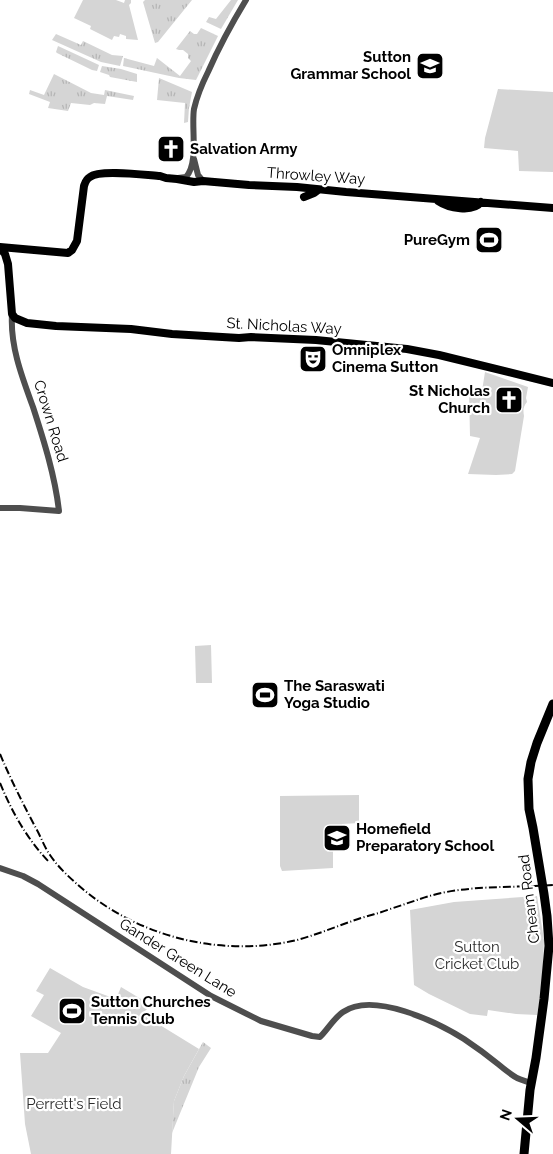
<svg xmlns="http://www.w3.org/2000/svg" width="553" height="1154" font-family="Raleway,sans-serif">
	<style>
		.grass { fill: url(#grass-tufts) }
		.green { fill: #d5d5d5 }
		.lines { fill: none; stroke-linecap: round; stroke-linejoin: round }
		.minor { stroke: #4e4e4e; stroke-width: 6 }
		.major { stroke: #000; stroke-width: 8 }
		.highway { stroke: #000; stroke-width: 9 }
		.rail { stroke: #000; stroke-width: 2; stroke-dasharray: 8 2.5 1 2.5; stroke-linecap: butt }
		.labels { text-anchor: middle; stroke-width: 4.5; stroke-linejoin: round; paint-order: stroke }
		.poi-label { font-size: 15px; font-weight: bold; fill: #000; stroke: #fff; text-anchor: start }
		.street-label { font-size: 15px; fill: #000; stroke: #fff }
		.park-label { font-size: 15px; fill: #2c2c2c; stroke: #fff }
	</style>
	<defs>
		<pattern id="grass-tufts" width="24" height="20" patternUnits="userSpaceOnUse" patternTransform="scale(1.25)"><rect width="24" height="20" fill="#d5d5d5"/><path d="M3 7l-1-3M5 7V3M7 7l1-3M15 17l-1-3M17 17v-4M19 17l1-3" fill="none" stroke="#b5b5b5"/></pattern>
	</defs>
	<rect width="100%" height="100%" fill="#fff"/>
	<path class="grass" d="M145,0H192L158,42L155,43L143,2Z
		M231,0H238L221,29L206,22L209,17L216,19Z
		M201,28L218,36L196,80L179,78L123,66L124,58L154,66L157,58L180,76L191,61L188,58V54L183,50H179L176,49L190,31L194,34H197Z
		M56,34L81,45L83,41L112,55L123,56L120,66L101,62L52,40Z
		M58,46L99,65L97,71L92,70L57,53L56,52Z
		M102,66L121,69L137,74V82L110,77L109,75L100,72Z
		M54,74L91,93L104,95L105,90L134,96L133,100L107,96L105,104L94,103L90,105L71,103L68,111L48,108L50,102L29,94L30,90L44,95Z
		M159,78L192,92L189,108L188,122L184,123L185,103L157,100Z
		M203,1042L211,1048L199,1067L172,1133L174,1101L184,1076Z"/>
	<path class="green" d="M83,0H116L124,3L125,0H131V3L129,5L138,40L126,39V36L120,34L119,37L114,36L112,40L90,29L91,26L74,18Z
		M498,89L553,92V172L519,171L518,151L484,148L485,138Z
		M485,372L528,387L526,398L527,402C523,407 523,410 524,416L515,471L512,474L496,475L468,474L480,438L470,436L469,391H482Z
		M211,645L212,683H196L195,646Z
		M359,795V823L342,824V835H333V868L282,871L280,866V796Z
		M537,896L544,940L542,987L537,1015L516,1014L488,1010L487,1016L470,1014L429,994L414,985L410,910L454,902Z
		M50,968L83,987L116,999L121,987L151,1005L142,1014L199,1049L184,1076L174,1101L171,1154H31L25,1124L20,1053H48L61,1033L31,1016L44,995L36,991Z"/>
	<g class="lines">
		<path class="minor" d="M194,159L198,175L203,181
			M178,178L186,177C199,163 191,127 194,109C197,96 202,84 208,72C219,47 232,23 246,0
			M0,508H20L59,511C55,476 44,441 33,407C22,377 10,346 12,314
			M0,868L23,876L38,884L211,996L261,1021L312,1036L320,1037C328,1029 334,1018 343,1012C373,991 437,1022 464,1039C476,1047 487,1055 498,1064C504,1069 510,1074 517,1078C521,1080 526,1081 531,1083"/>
		<path class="major" d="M304,197L314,193L318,190
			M438,201C448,208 473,213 481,202
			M0,247L68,253L72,250L77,241L84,186C85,183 86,179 90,177C99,169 146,175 160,176L166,178L177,179L194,182L203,181L249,185L297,187L346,192L553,208
			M0,248L5,254L8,264L12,314L15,318L27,323L56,326L131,329L172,334L239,338L251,337L316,340L407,349L439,355L553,383"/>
		<path class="highway" d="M524,1154L530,1090L536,1058L544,999L549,946L547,916L544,894L533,828L529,809L528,779L531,762L537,743L553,704"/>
		<path class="rail" d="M0,754C11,780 24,806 38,832C42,840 45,848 50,855C58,867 68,876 78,885C137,937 221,958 297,940C319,934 340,925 361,918C371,915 380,913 390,909C406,904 421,898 437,894C475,885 514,888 553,885
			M0,783C12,812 27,839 49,862"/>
	</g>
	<defs>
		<symbol id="school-square" viewBox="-11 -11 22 22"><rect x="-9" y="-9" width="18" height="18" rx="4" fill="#000" stroke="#fff"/><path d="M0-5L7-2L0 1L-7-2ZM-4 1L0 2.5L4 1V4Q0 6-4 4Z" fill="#fff"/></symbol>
		<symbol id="church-square" viewBox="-11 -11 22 22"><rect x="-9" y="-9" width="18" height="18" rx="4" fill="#000" stroke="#fff"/><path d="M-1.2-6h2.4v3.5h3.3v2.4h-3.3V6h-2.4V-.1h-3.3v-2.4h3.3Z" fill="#fff"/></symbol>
		<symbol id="stadium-square" viewBox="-11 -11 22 22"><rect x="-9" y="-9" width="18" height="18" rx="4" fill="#000" stroke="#fff"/><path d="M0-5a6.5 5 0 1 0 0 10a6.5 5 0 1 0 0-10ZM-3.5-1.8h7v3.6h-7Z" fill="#fff"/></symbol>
		<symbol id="theatre-square" viewBox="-11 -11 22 22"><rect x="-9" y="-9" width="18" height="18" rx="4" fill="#000" stroke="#fff"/><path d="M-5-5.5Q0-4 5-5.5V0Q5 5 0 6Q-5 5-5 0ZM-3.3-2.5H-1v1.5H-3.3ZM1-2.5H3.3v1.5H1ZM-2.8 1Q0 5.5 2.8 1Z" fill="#fff"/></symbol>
	</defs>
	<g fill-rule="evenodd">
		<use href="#school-square" x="414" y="50" width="32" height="32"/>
		<use href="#church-square" x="155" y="133" width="32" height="32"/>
		<use href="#stadium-square" x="473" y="224" width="32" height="32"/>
		<use href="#theatre-square" x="297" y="343" width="32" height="32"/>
		<use href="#church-square" x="493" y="384" width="32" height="32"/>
		<use href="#stadium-square" x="249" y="679" width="32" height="32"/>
		<use href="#school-square" x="321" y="822" width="32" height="32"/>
		<use href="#stadium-square" x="56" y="995" width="32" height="32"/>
	</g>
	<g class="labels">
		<g class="poi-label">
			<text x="411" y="62" text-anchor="end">Sutton<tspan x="411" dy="17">Grammar School</tspan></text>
			<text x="190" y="154">Salvation Army</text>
			<text x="470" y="245" text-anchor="end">PureGym</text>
			<text x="332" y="355">Omniplex<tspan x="332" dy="17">Cinema Sutton</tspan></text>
			<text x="490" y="396" text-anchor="end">St Nicholas<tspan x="490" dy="17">Church</tspan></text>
			<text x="284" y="691">The Saraswati<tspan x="284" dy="17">Yoga Studio</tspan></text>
			<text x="356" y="834">Homefield<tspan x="356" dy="17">Preparatory School</tspan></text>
			<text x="91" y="1007">Sutton Churches<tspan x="91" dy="17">Tennis Club</tspan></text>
		</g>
		<g class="street-label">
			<text transform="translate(316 176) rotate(4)" y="5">Throwley Way</text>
			<text transform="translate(284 326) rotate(3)" y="5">St. Nicholas Way</text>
			<text transform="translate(51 421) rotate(73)" y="5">Crown Road</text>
			<text transform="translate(529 899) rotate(-97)" y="5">Cheam Road</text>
			<text transform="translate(178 958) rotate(32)" y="5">Gander Green Lane</text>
		</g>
		<g class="park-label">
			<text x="477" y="952">Sutton<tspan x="477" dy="17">Cricket Club</tspan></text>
			<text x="74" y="1109">Perrett's Field</text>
		</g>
	</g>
	<g transform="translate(518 1119) rotate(289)" stroke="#ffffff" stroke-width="4" paint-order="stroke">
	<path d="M0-4L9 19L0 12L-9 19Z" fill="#000000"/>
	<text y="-8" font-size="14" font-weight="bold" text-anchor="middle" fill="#000000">N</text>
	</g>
</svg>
